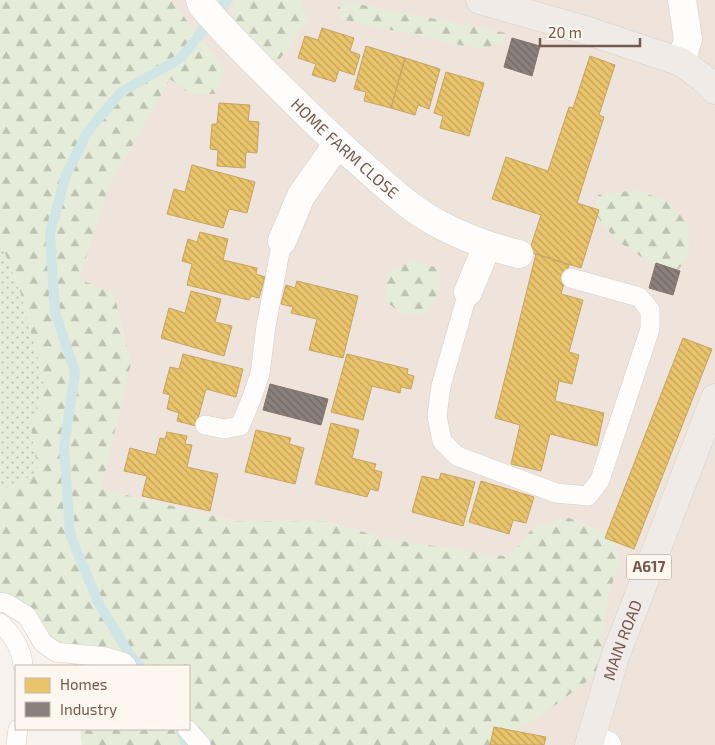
<svg xmlns="http://www.w3.org/2000/svg" width="715" height="745" font-family="'Exo 2',sans-serif">
	<style>
		.residential { fill: #efe4db }
		.grass { fill: url(#grass-dots) }
		.forest { fill: url(#forest-firs) }
		.homes { fill: url(#homes-back-hatch); stroke: #c6a462 }
		.industry { fill: url(#industry-back-hatch); stroke: #83756e }
		.lines { fill: none; stroke-linecap: round; stroke-linejoin: round }
		.stream { stroke: #d0e5e6; stroke-width: 10 }
		.service-casing { stroke: #d4cec8; stroke-width: 20 }
		.minor-casing { stroke: #d4cec8; stroke-width: 29 }
		.tertiary-casing { stroke: #d4cec8; stroke-width: 29 }
		.trunk-casing { stroke: #d8cfcb; stroke-width: 29 }
		.service { stroke: #fefdfc; stroke-width: 19 }
		.minor { stroke: #fefdfc; stroke-width: 28 }
		.tertiary { stroke: #fefdfc; stroke-width: 28 }
		.trunk { stroke: #f0ebe6; stroke-width: 28 }
		.labels { text-anchor: middle; stroke-width: 5; stroke-linejoin: round; paint-order: stroke }
		.shield { fill: #fdf7ef; stroke: #9c887f; stroke-width: 1 }
		.shield-label { font-size: 15px; font-weight: bold; fill: #73594f }
		.street-label { font-size: 16px; fill: #73594f; stroke: #fdf7ef }
	</style>
	<defs>
		<pattern id="grass-dots" width="8" height="8" patternUnits="userSpaceOnUse" patternTransform="scale(1.25)"><rect width="8" height="8" fill="#e5ecd9"/><path d="M2 2h.1M6 6h.1" fill="none" stroke="#bec2b2" stroke-width="1.8" stroke-linecap="round"/></pattern>
		<pattern id="forest-firs" width="22" height="20" patternUnits="userSpaceOnUse" patternTransform="scale(1.25)"><rect width="22" height="20" fill="#e5ecd9"/><path d="M5 1l3.5 6h-7zM16 11l3.5 6h-7z" fill="#bec2b2"/></pattern>
		<pattern id="homes-back-hatch" width="6" height="6" patternUnits="userSpaceOnUse" patternTransform="scale(1.25)"><rect width="6" height="6" fill="#e9c46a"/><path d="M-1 5l2 2M0 0l6 6M5-1l2 2" fill="none" stroke="#c1a25a"/></pattern>
		<pattern id="industry-back-hatch" width="6" height="6" patternUnits="userSpaceOnUse" patternTransform="scale(1.25)"><rect width="6" height="6" fill="#8a817c"/><path d="M-1 5l2 2M0 0l6 6M5-1l2 2" fill="none" stroke="#706863"/></pattern>
	</defs>
	<rect width="100%" height="100%" fill="#f7f2ed"/>
	<path class="residential" d="M166,0H715V745H392L235,521L101,489L64,316Z"/>
	<path class="grass" d="M0,241L20,291L44,381L31,426L38,473L0,491Z"/>
	<path class="forest" d="M0,0H171L225,70L215,94H190L170,79L109,186L79,279L114,294L131,363L101,489L235,521H326L387,539L509,557L535,525L569,518L613,535L620,565L609,591L598,673L553,707L495,745H82L80,729H189V666H72L77,658L0,610V491L38,473L31,426L44,381L20,291L0,241Z
		M236,0H300L308,20L275,66L228,47L234,2Z
		M343,1L506,33L503,44L479,49L340,19L338,7Z
		M636,190L669,202L689,225V255L679,269L661,270L616,240L595,214L598,195Z
		M411,261L438,268L441,287L427,314L401,313L385,301L388,272Z"/>
	<path class="homes" d="M322,28L354,38L350,51L360,55L354,75L339,70L335,82L312,75L316,64L298,58L305,36L318,40Z
		M366,46L405,58L391,108L364,101L366,92L354,89Z
		M590,56L615,65L599,115L604,117L577,203L599,210L581,268L529,252L541,215L492,199L506,157L548,171L569,107L573,108Z
		M405,58L440,69L429,109L418,105L415,115L391,108Z
		M446,72L484,83L469,136L440,128L443,116L434,113Z
		M219,103L250,105L248,121L259,122L257,153L246,152L245,168L217,166L218,150L210,149L212,124H217Z
		M192,165L255,182L247,213L229,209L223,228L167,214L174,189L185,192Z
		M200,232L228,239L223,260L257,268L256,274L265,277L259,298L251,296L249,300L187,285L192,264L182,261L188,239L197,242Z
		M536,254L569,265L561,294L583,300L569,352L579,355L572,384L559,381L555,401L604,413L597,446L550,434L541,471L511,464L520,425L495,418Z
		M297,281L358,296L343,358L309,350L317,319L291,313L293,307L281,304L286,285L295,288Z
		M191,291L221,299L215,322L232,326L224,356L161,338L169,308L185,313Z
		M683,338L712,349L634,549L605,538Z
		M183,354L243,369L236,397L206,389L196,426L177,421L179,413L167,409L170,395L163,393L170,367L179,369Z
		M347,354L408,369L407,374L414,376L411,389L401,387L400,393L372,386L363,420L331,412Z
		M331,423L359,430L352,458L376,464L374,470L382,472L378,491L370,489L367,497L315,484Z
		M256,430L291,438L289,444L304,448L295,484L245,472Z
		M167,432L187,436L185,444L192,445L187,467L218,474L210,511L142,496L147,476L124,471L130,448L156,455L160,438L165,439Z
		M441,473L475,482L463,526L412,512L422,476L439,480Z
		M481,481L534,497L526,523L513,520L509,534L469,522Z
		M494,727L546,737L544,745H490Z"/>
	<path class="industry" d="M512,38L540,46L532,76L504,67Z
		M656,263L680,271L673,295L649,288Z
		M270,384L328,399L321,425L263,410Z"/>
	<g class="lines">
		<path class="stream" d="M140,666L130,655L98,602L70,534L64,447L75,372L55,312L50,233L66,175L88,131L121,92L181,58L227,0
			M180,729L186,745"/>
		<defs>
			<path id="service" d="M468,292L441,386L437,416L442,441L457,456L556,493L588,496L600,480L650,329V310L639,297L571,278
				M205,425L224,429L240,426L251,400L260,374L266,326L282,241
				M0,602L6,603L27,616L43,643L56,652L106,657L123,662L127,666
				M0,623C13,635 22,648 23,666
				M187,729L201,745
				M16,745L18,729"/>
			<g id="minor">
				<path id="s1" d="M200,0L202,5C225,33 250,57 275,82C302,109 329,136 358,161C382,182 406,206 435,222C462,237 489,247 519,254"/>
				<path d="M681,62L688,39L682,0"/>
				<path d="M282,241L301,196L338,143"/>
				<path d="M468,292L487,246"/>
			</g>
			<path id="tertiary" d="M591,738L607,745"/>
			<g id="trunk">
				<path d="M480,0L585,30L681,62L703,78L715,90"/>
				<path id="s2" d="M589,745L615,657L715,398"/>
			</g>
		</defs>
		<use href="#service" class="service-casing"/>
		<use href="#minor" class="minor-casing"/>
		<use href="#tertiary" class="tertiary-casing"/>
		<use href="#trunk" class="trunk-casing"/>
		<use href="#service" class="service"/>
		<use href="#minor" class="minor"/>
		<use href="#tertiary" class="tertiary"/>
		<use href="#trunk" class="trunk"/>
	</g>
	<g class="labels">
		<rect class="shield" x="626.5" y="554.5" width="45" height="25" rx="4"/>
		<g class="shield-label">
			<text x="649" y="572">A617</text>
		</g>
		<g class="street-label">
			<text dy="6" stroke="none"><textPath href="#s1" startOffset="208">HOME FARM CLOSE</textPath></text>
			<text dy="6" stroke="none"><textPath href="#s2" startOffset="110">MAIN ROAD</textPath></text>
		</g>
	</g>
	<rect x="15" y="665" width="175" height="65" fill="#fdf7ef" stroke="#c6b8af"/>
	<rect x="25" y="678" width="25" height="15" fill="#e9c46a" stroke="#c6b8af"/>
	<text x="60" y="690" font-size="15" fill="#73594f">Homes</text>
	<rect x="25" y="702" width="25" height="15" fill="#8a817c" stroke="#c6b8af"/>
	<text x="60" y="715" font-size="15" fill="#73594f">Industry</text>
	<path d="M540 38v8h100v-8" fill="none" stroke="#73594f" stroke-width="2.5"/>
	<text x="548" y="38" font-size="15" fill="#73594f" stroke="#fdf7ef" stroke-width="4" paint-order="stroke">20 m</text>
</svg>
